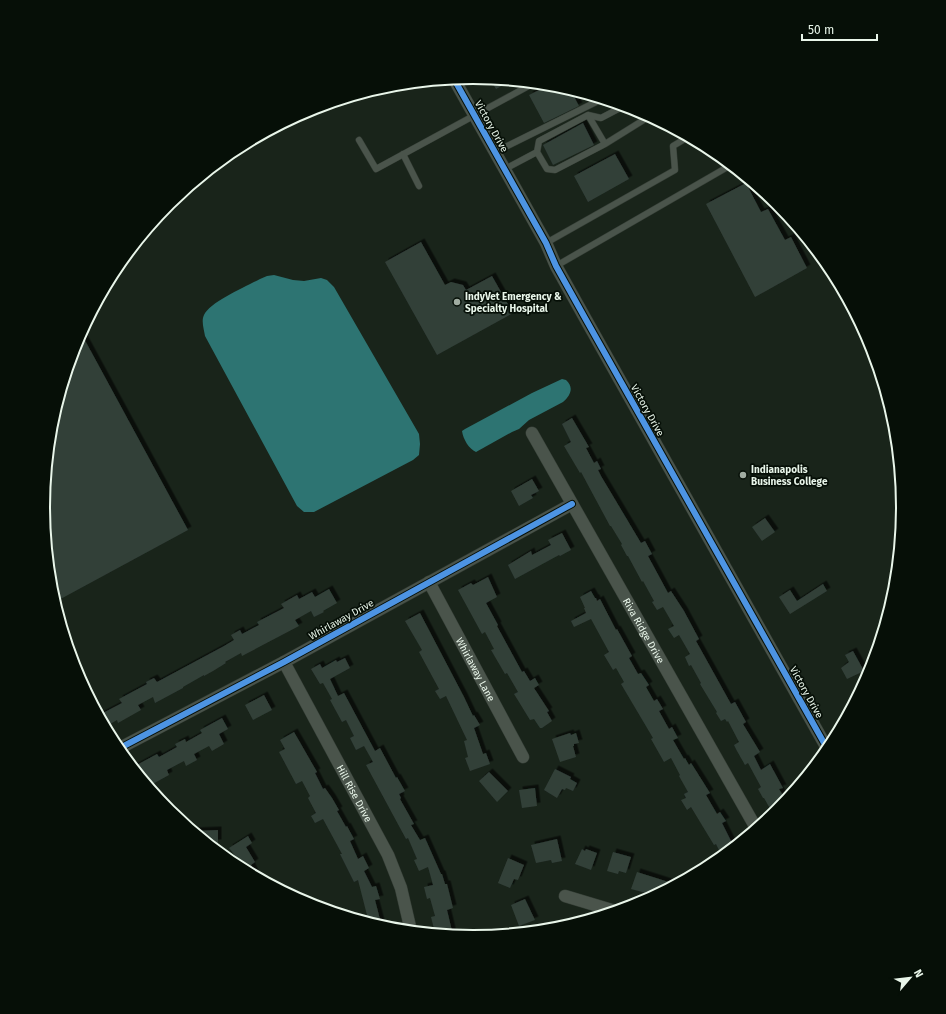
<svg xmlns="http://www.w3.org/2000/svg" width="946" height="1014" font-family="'Fira Sans',sans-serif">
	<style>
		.water { fill: #2d7472 }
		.building { fill: #323f38; filter: url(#shadow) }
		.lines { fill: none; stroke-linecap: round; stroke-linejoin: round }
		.lane-casing { stroke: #363f37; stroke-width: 7 }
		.street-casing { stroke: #363f37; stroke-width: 13 }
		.lane { stroke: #4a544b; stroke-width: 6 }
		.street { stroke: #4a544b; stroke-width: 12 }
		.cycleway-casing { stroke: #060f07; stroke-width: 8 }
		.cycleway { stroke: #4d94e3; stroke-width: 6 }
		.poi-dot { fill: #a0aca1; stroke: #060f07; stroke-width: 1.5 }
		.labels { text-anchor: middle; stroke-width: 3.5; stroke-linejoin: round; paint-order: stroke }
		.street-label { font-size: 10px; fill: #e9f6ea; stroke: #060f07 }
		.poi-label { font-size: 10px; font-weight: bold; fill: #e9f6ea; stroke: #060f07; text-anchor: start }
		.rim { fill: none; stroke: #e9f6ea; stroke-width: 2 }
	</style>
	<defs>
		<filter id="shadow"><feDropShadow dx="3.5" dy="-3.5" stdDeviation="0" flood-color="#0009"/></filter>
	</defs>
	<rect width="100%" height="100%" fill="#19241a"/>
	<path class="water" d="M274,275L293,280L304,281L321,278L327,280L334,287L419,434L420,444L419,455L413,460L314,512H304L297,506L205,336C204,329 201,321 204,315C210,302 247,286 260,279L267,276Z
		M562,379L566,380C574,387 571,395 563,402L529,420L519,429L512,432L476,452C469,449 463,439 462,431L465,429L532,393Z"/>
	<path class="building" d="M490,79L499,80L511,81L496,89Z
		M549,85L570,89L579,106L544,123L529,95Z
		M583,123L594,145L553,165L543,145Z
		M615,154L629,179L588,202L574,176Z
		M746,183L761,212L768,209L785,240L791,237L807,268L755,297L706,204Z
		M421,242L445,285L451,282L463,285L466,290L492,276L513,313L437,355L385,262Z
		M81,333L188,530L55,602L51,591L43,507L51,423L76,342Z
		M572,418L589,447L586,448L594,463L597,461L601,469L598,470L601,476L641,543L645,541L652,554L648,556L668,593L671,591L684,611L699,639L696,641L731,704L735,702L746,722L743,724L760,752L754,756L761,770L770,764L783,788L779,789L786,800L774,813L773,812H772L764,798H763L758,789L761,787L748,763L745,765L737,751L734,745L739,742L728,721L727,722L725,719L721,721L716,713L717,712L700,684L701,683L691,665L689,666L685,657L690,654L679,635L674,638L668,629L674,626L663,607L657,610L652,602L654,601L643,581L642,582L628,556H627L621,545L622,544L611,526H610L581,472L580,473L564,446L571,442L562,424Z
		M532,479L539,491L531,495L533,498L519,506L511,491Z
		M765,518L775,532L762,541L752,527Z
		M562,533L571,550L560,556L559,555L515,579L508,565L531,551L532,555L551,545L548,540Z
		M488,577L497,597L486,603L498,625L497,626L522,672L524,671L530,681L535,678L539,685L534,688L549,711L547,712L552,721L542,728H540L534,719L530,720L519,702L514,694L518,692L507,673L505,674L491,650L494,649L485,632L482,634L458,590L471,583L473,585Z
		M823,584L827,591L790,614L779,597L790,590L797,601Z
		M329,589L337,603L323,611L324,612L314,617L311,611L295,620L299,626L242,656L241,653L225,662L226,663L213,671L204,676V675L183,687V688L155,703L153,697L138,705L141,710L118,723L117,720L105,727L99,715L122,703L119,699L147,684L146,682L154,678L157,682L224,646L234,640L231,635L240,630L242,634L259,625L257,622L284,608L281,604L297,595L299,599L312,592L315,597Z
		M591,591L595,598H596L597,601L600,599L616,630L617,629L632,656L629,658L638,674L641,673L649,685L646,687L654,701L657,699L663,709L659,711L669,729L672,727L678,738L673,740L684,759L685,758L689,765L691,763L693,766L710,793L706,795L717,814L720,812L726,821L722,823L734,847L722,856L716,844L714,845L691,807L687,810L681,800L686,798L684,794L688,792L679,776L680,775L671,758L664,762L651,739L653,738L621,684L624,682L616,668L613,670L604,655L609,652L591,619L574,627L571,621L586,613L584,608H585L580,597Z
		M420,613L464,697L473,716L474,715L480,725L474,728L483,754L486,753L490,764L470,771L465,758L468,757L464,741L467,740L446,696L440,699L435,691L439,689L419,652L422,650L405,621Z
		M853,651L864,671L847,679L841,668L849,662L845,655Z
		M345,658L350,668L330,679L338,696L344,693L375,751L380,748L396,778L397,777L405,791L399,794L401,798L400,799L414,824L411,825L420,840L425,838L441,874H442L445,884H447L453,908L447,910L453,935L435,933L431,917L435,916L430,898L427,899L424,887L433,885L428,867L419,871L414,860L417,859L408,838L406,839L366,765L373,762L364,746L356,750L350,738L354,736L346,720L342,722L330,700L332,699L323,683L320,684L311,669L320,664L322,668L336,660L337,662Z
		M264,695L272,710L253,720L245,705Z
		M222,718L228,729L219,734L224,744L212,751L209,746L194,754L197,760L186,766L184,761L167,770L169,775L149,786L133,767L157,754L159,757L177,747L175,744L185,739L186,742L202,733L200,730Z
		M294,732L317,772L315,773L323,789L325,788L332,798L339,810L337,811L346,827L347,826L354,839L350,841L358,859L363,856L369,868L364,871L372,887L376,886L380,899L375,900L382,927L369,923L358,880L354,882L340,854H342L323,819L315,823L311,816L316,813L308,798L310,796L302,781L296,784L279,752L285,749L280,740Z
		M570,733L571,735L576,733L579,743L574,744V746H573L576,757L560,762L552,739Z
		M555,769L571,777L570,779L577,783L573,791L566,788L565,790L562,789L557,798L544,790Z
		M489,772L508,791L497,802L479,781Z
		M535,788L537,806L522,808L519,790Z
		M218,830V843H208L193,831Z
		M248,836L252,843L246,847L255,862L251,865L256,876L247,871L229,848Z
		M557,839L562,861L552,863L551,860L536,863L531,845Z
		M582,849L585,851L586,849L597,853L591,870L575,864Z
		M613,852L631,857L626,873L619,871L618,874L607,871Z
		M508,858L524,865L518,880L514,879L510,888L498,883Z
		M637,872L675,884L644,901L646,893L631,889Z
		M525,899L535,920L519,926L511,905Z"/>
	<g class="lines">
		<defs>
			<path id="lane" d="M588,115L601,118L624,106
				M359,140L376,169L534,83
				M605,144L650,116
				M495,152L602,99
				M403,154L419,186
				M505,169L537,152L539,141L588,115L605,144L555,170L547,169L537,152
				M546,243L675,170L673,146L688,137
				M556,266L731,165"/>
			<g id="street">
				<path d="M454,79L546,243L556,266L585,318L828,750"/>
				<path id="s1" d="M532,433L756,828"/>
				<path id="s2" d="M429,582L523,757"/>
				<path id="s3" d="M284,662L388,855L401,888L411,931"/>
				<path d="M118,749L284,662L572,504"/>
				<path d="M565,896L615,911"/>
			</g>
		</defs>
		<use href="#lane" class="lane-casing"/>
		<use href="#street" class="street-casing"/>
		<use href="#lane" class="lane"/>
		<use href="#street" class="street"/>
		<defs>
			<path id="cycleway" d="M454,79L546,243L556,266L585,318L828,750
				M118,749L284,662L572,504"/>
		</defs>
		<use href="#cycleway" class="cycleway-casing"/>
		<use href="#cycleway" class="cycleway"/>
	</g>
	<g class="poi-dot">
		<circle cx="457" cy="302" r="4"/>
		<circle cx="743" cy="475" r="4"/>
	</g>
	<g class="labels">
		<g class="street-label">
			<text transform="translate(492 126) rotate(61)" y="4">Victory Drive</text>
			<text transform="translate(648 410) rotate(61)" y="4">Victory Drive</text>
			<text transform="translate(341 619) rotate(-29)" y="4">Whirlaway Drive</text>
			<text dy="4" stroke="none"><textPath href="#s1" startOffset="227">Riva Ridge Drive</textPath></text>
			<text dy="4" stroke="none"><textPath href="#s2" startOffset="99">Whirlaway Lane</textPath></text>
			<text transform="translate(807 692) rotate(61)" y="4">Victory Drive</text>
			<text dy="4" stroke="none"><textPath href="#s3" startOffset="149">Hill Rise Drive</textPath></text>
		</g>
		<g class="poi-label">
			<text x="465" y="300">IndyVet Emergency &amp;<tspan x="465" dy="12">Specialty Hospital</tspan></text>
			<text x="751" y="473">Indianapolis<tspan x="751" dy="12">Business College</tspan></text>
		</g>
	</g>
	<path d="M0 0H946V1014H0ZM50 507a423 423 0 1 1 846 0a423 423 0 1 1-846 0Z" fill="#060f07" fill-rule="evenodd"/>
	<path class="rim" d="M50 507a423 423 0 1 1 846 0a423 423 0 1 1-846 0Z"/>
	<g transform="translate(910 978) rotate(62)" stroke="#060f07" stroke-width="3" paint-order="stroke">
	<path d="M0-3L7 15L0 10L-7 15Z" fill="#e9f6ea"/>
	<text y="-6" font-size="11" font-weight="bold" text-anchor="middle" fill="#e9f6ea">N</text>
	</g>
	<path d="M802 34v6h75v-6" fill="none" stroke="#e9f6ea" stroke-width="2"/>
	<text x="808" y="34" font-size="12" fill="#e9f6ea" stroke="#060f07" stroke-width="3" paint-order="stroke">50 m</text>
</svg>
